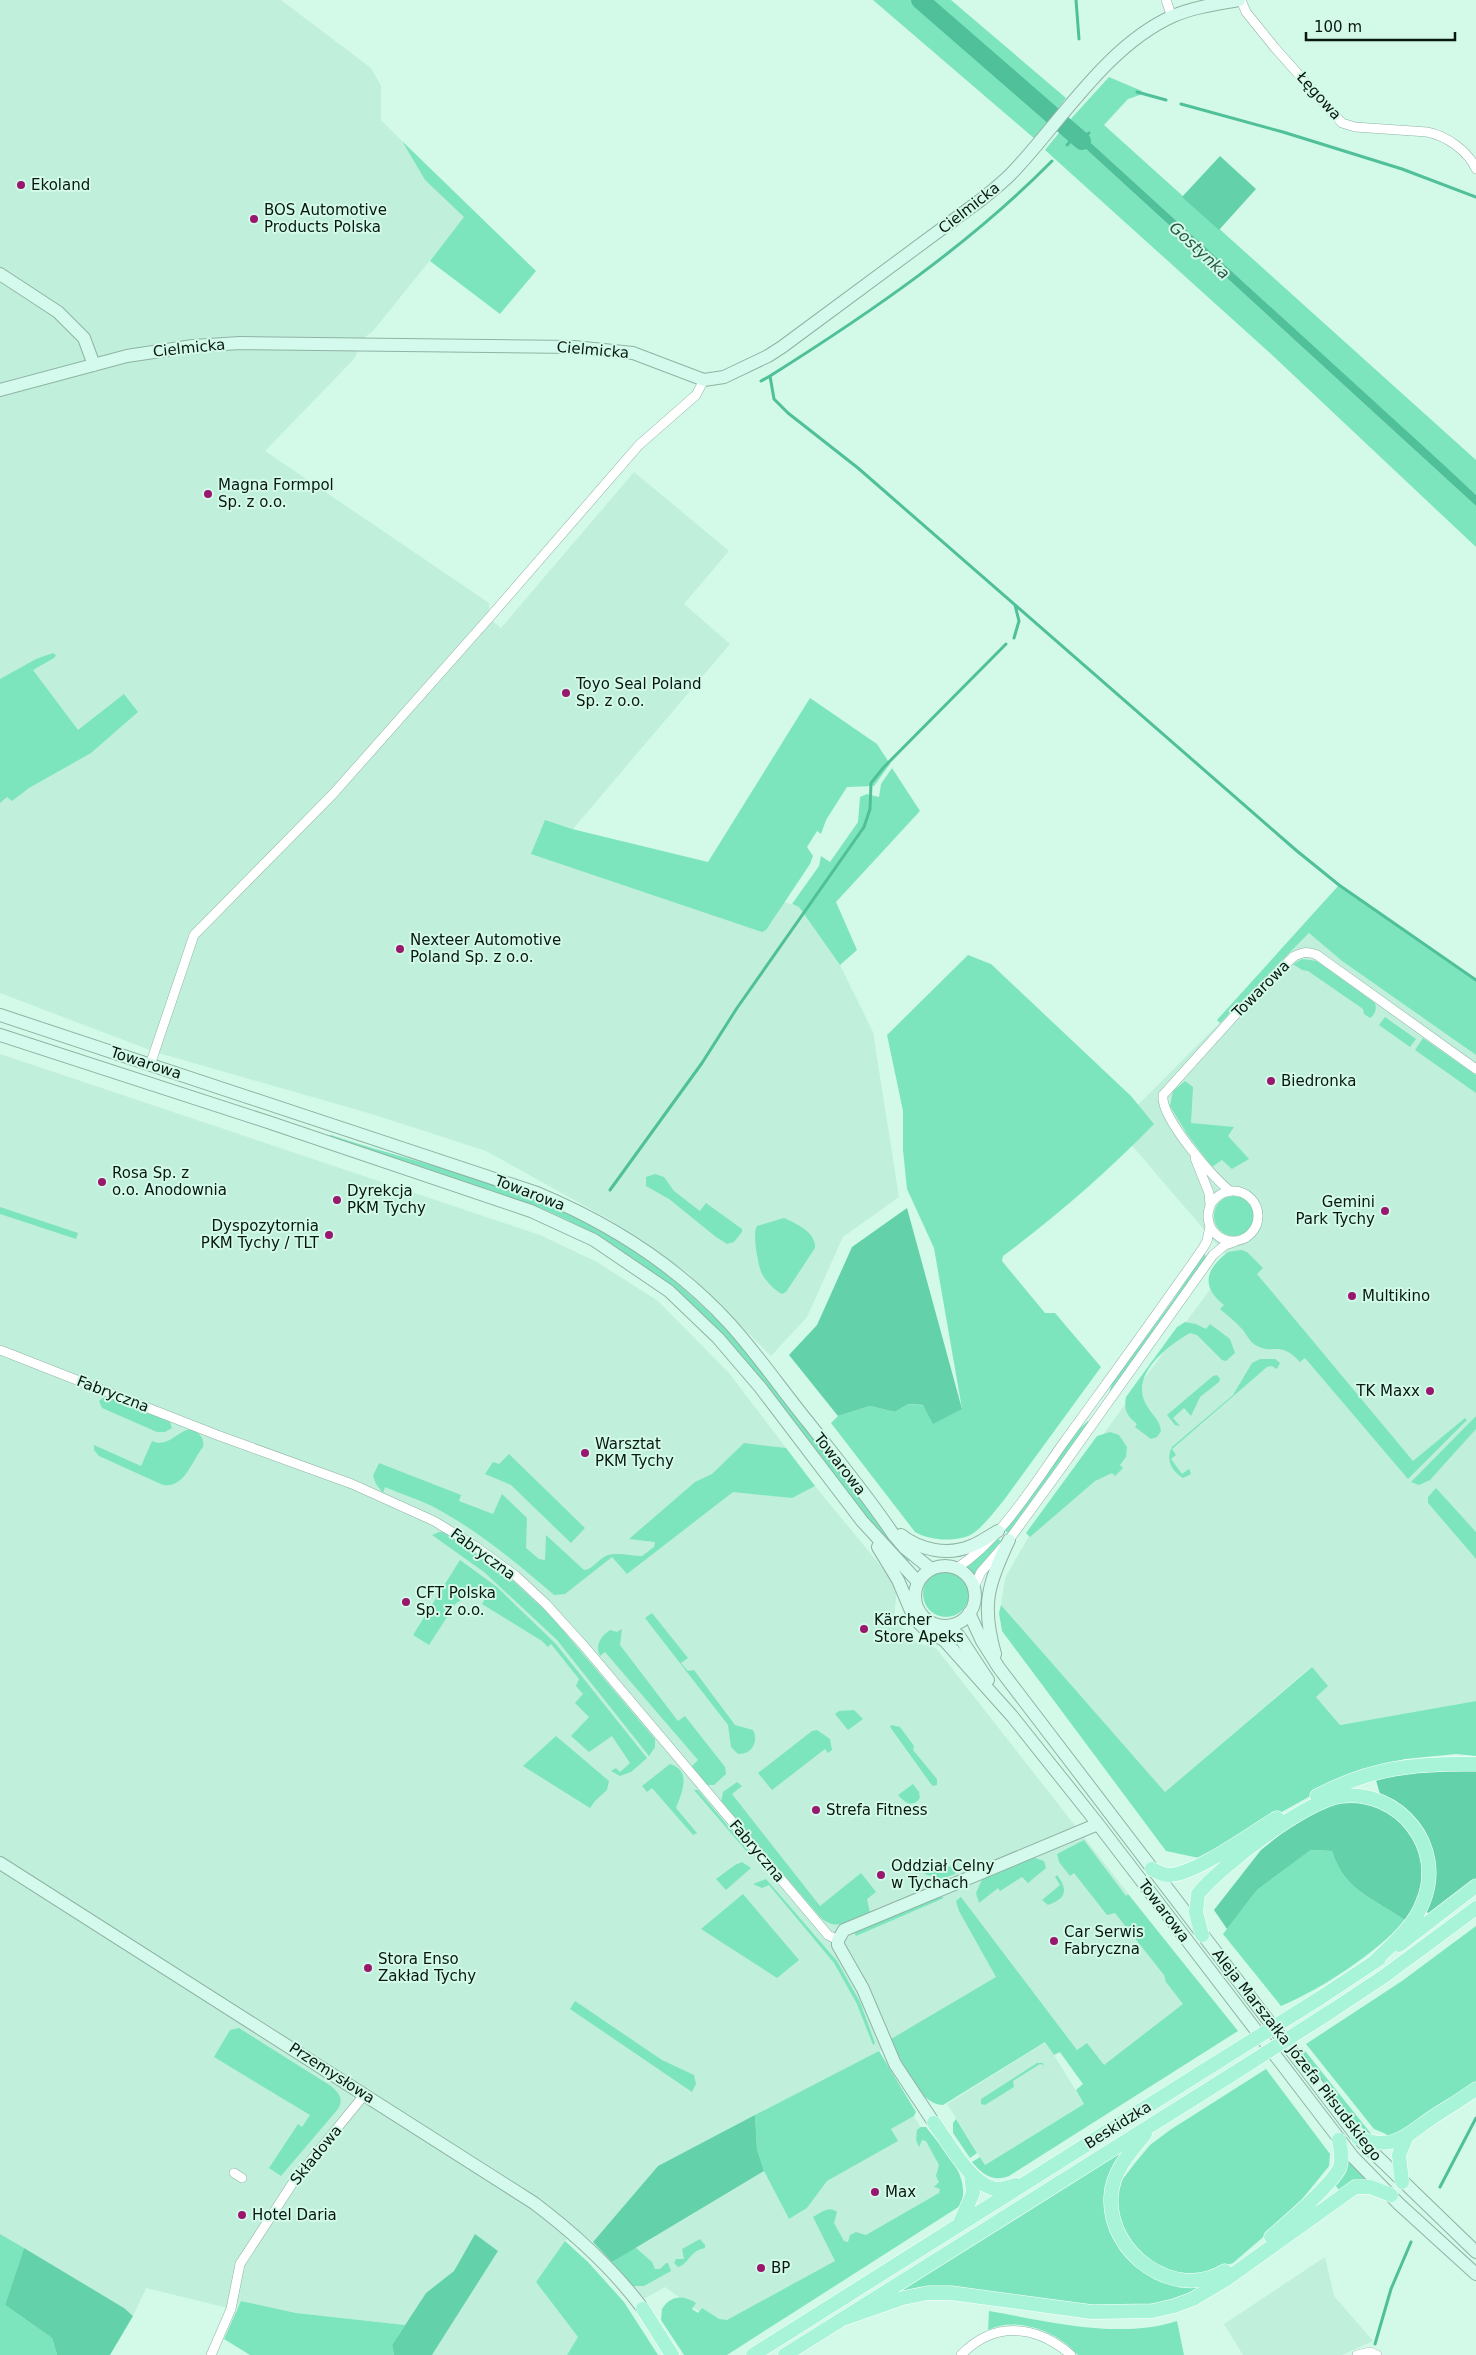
<svg xmlns="http://www.w3.org/2000/svg" width="1476" height="2355" font-family="'DejaVu Sans',sans-serif">
	<style>
		.built { fill: #c0efdb }
		.green { fill: #7de5be }
		.forest { fill: #63d2ab }
		.water { fill: #4fc099 }
		.lines { fill: none; stroke-linecap: round; stroke-linejoin: round }
		.stream { stroke: #4fc099; stroke-width: 3 }
		.river { stroke: #4fc099; stroke-width: 18 }
		.street-casing { stroke: #8fb3a4; stroke-width: 10 }
		.secondary-casing { stroke: #8fb3a4; stroke-width: 14 }
		.primary-casing { stroke: #fff; stroke-width: 15 }
		.street { stroke: #fff; stroke-width: 9 }
		.secondary { stroke: #d3faec; stroke-width: 12 }
		.primary { stroke: #a7f4d9; stroke-width: 14 }
		.primary-bridge-casing { stroke: #fff; stroke-width: 15; stroke-linecap: butt }
		.primary-bridge { stroke: #a7f4d9; stroke-width: 14 }
		.poi-dot { fill: #99176c; stroke: #d3fae9; stroke-width: 2 }
		.labels { text-anchor: middle; stroke-width: 4; stroke-linejoin: round; paint-order: stroke }
		.street-label { font-size: 15px; fill: #081711; stroke: #d3fae9 }
		.poi-label { font-size: 15px; fill: #081711; stroke: #d3fae9; text-anchor: start }
		.water-label { font-size: 16px; font-style: italic; fill: #295846; stroke: #d3fae9 }
	</style>
	<rect width="100%" height="100%" fill="#d3fae9"/>
	<path class="built" d="M0,0H281L371,68L381,86V120L402,141L425,180L465,217L373,331L365,337L354,359L265,451L489,603V618L501,628L634,472L729,551L684,604L730,644L573,829L799,907L840,965L873,1032L899,1197L843,1237L807,1317L771,1356L688,1273L610,1220L486,1151L375,1115L155,1052L0,993Z
		M1309,933L1342,961L1476,1055V1532L1436,1489L1428,1497V1503L1476,1559V1701L1340,1725L1316,1697L1311,1667L1165,1792L1001,1605L1005,1578L1032,1531L1231,1261L1116,1127Z
		M0,1054L540,1235L597,1262L658,1301L729,1373L815,1486L889,1576L897,1590L894,1617L917,1643L936,1648L1209,1997L1089,2092L1009,1984L658,2166L593,2242L575,2228L536,2282L578,2337L567,2355H432L498,2251L475,2234L454,2271L426,2293L405,2325L296,2313L241,2301L236,2310L146,2288L133,2316L124,2308L0,2234Z
		M1046,2042L1084,2104L985,2165L947,2104Z
		M914,2116L950,2174L944,2196L836,2261L719,2326L665,2287L644,2299L612,2262L764,2171L789,2219L807,2208L827,2181L897,2141L891,2129Z
		M1325,2257L1334,2296L1373,2341L1342,2355H1243L1224,2324Z"/>
	<path class="green" d="M873,0H951L1066,98L1035,139Z
		M1109,77L1142,91L1140,95L1128,99L1104,125L1476,460V495L1068,122Z
		M1063,128L1476,506V547L1271,354L1045,150Z
		M402,141L536,271L500,314L430,261L464,217L425,180Z
		M53,653L56,655L54,658L33,670L78,730L124,694L138,712L91,753L29,788L12,801L7,797L0,803V679L36,659Z
		M810,698L877,744L890,764L874,786L847,787L826,820L821,834L817,831L807,847L813,856L810,864L766,930L762,932L531,854L545,820L572,829L708,862Z
		M892,768L920,811L836,902L857,950L840,965L799,907L792,904L819,866L821,856L830,862L858,822L860,797L867,794L879,797L881,784Z
		M1339,885L1476,981V1055L1342,961L1309,933L1220,1023L1217,1020Z
		M968,955L991,964L1131,1096L1154,1124C1107,1172 1057,1216 1003,1256L1002,1261L1045,1313H1055L1101,1367L1004,1500C995,1511 986,1523 975,1532C961,1543 930,1541 915,1532L831,1423L838,1416L870,1406L895,1412L908,1404L962,1409L934,1248L907,1189L903,1150V1111L887,1035Z
		M1302,959L1317,961L1375,1003C1377,1009 1375,1015 1370,1018L1364,1014L1363,1009L1308,971L1302,970L1293,964Z
		M1385,1017L1416,1039L1410,1047L1379,1025Z
		M1423,1038L1476,1075V1093L1415,1050Z
		M1185,1081L1193,1087L1191,1123L1234,1127L1228,1136L1249,1159L1232,1169L1222,1160L1212,1167L1187,1134L1170,1106L1173,1091Z
		M331,1135C413,1162 498,1180 576,1216C636,1245 687,1289 733,1336L911,1559L904,1564L728,1340C683,1293 633,1255 575,1224C544,1207 509,1197 476,1186C427,1170 377,1154 328,1137Z
		M655,1174L664,1177L674,1191L700,1211L706,1203L742,1229V1232L734,1242L727,1244L716,1237L669,1199L646,1186V1177Z
		M1214 1216a20 20 0 1 1 40 0a20 20 0 1 1-40 0Z
		M0,1207L78,1233L76,1239L0,1214Z
		M784,1218C797,1224 816,1232 815,1248L786,1292L782,1294C775,1291 766,1281 762,1274C758,1266 752,1233 757,1226Z
		M1241,1250L1247,1252L1263,1268L1257,1274L1413,1461L1465,1418L1467,1420L1408,1479L1305,1358L1300,1362C1279,1340 1275,1355 1257,1346C1249,1342 1247,1334 1241,1328C1235,1321 1227,1315 1220,1309L1224,1305C1200,1286 1206,1269 1228,1252Z
		M1204,1254L1207,1257L1109,1393L1112,1383L1171,1303Z
		M1185,1322L1196,1324L1206,1329L1210,1324L1230,1339L1235,1353L1226,1361L1222,1360L1197,1335L1190,1333C1169,1345 1133,1372 1144,1400C1148,1412 1160,1418 1161,1431L1157,1437L1151,1439L1135,1427L1137,1424C1128,1417 1123,1410 1126,1397L1177,1327Z
		M1260,1359H1275L1280,1363L1277,1369L1272,1366L1267,1367L1172,1449L1176,1455L1171,1459L1182,1474L1189,1469L1190,1471L1191,1474L1183,1478C1172,1471 1165,1460 1172,1447L1233,1395L1252,1363Z
		M1217,1375L1220,1379L1219,1382L1200,1397L1191,1416L1184,1408L1173,1418L1180,1426L1175,1425L1167,1415L1213,1376Z
		M106,1396L165,1418L170,1422L172,1428L165,1432H157L102,1408L99,1401Z
		M1476,1416V1429L1430,1480L1419,1485L1411,1482Z
		M1088,1421V1423L1008,1533L1004,1530L1079,1429Z
		M190,1429C199,1433 205,1437 203,1447C191,1462 185,1488 163,1485L99,1456L94,1450V1445L141,1466L152,1441C168,1448 176,1432 190,1429Z
		M1110,1432L1119,1435L1127,1447L1126,1457L1120,1465L1123,1468L1115,1476L1112,1473L1095,1481L1030,1537L1026,1533L1097,1436Z
		M744,1443L786,1448L815,1486L792,1498L733,1492L627,1574L612,1557L565,1594L554,1595C516,1562 477,1530 432,1506C417,1499 401,1494 385,1487L383,1493L376,1484L373,1476L379,1463L461,1495L459,1501L493,1514L502,1494L527,1518L526,1548L539,1559L545,1560L546,1535L584,1570C594,1569 599,1558 608,1555C618,1552 632,1556 642,1556L654,1547L655,1542L629,1539L695,1482L712,1474Z
		M509,1454L585,1528L571,1543L511,1485L485,1474L493,1462L499,1464Z
		M1436,1488L1476,1532V1559L1428,1503V1497Z
		M439,1532H444L462,1544L511,1579L550,1615L655,1739V1747L649,1756L557,1640L484,1572L432,1535Z
		M997,1538L1001,1541L974,1575L967,1567Z
		M460,1560L497,1587L556,1644L647,1758L631,1772L620,1776L611,1771L616,1768L620,1772L630,1763L612,1736L589,1752L571,1736L589,1717L575,1703L583,1694L576,1686L579,1679L551,1644L548,1647L542,1641L482,1604L487,1595L480,1592L476,1599L465,1593L460,1601L456,1603L429,1645L413,1635Z
		M923 1594a23 23 0 1 1 46 0a23 23 0 1 1-46 0Z
		M1001,1605L1165,1792L1312,1667L1328,1686L1316,1697L1340,1725L1476,1701V1756L1456,1754L1405,1759L1350,1774L1199,1858L1166,1851L1002,1631L999,1613Z
		M652,1613L688,1658L681,1663L688,1671L694,1670L735,1725L753,1730C759,1741 752,1755 738,1754L731,1747L728,1725L645,1618Z
		M622,1629L620,1645L678,1721L685,1716L725,1767L726,1774L714,1785H707L691,1767L698,1760L605,1652L600,1656C595,1645 600,1637 610,1630L617,1632Z
		M854,1710L863,1719L848,1730L835,1714L839,1711Z
		M891,1725L900,1727L914,1746L913,1750L937,1779V1785L933,1786L931,1784L890,1727Z
		M817,1730L830,1739L832,1750L828,1753L825,1749L772,1790L758,1773L812,1731Z
		M556,1736L609,1781L607,1790L595,1801L590,1808L523,1766Z
		M670,1764C692,1771 682,1792 676,1808L697,1833L693,1835L652,1788L647,1792L642,1786Z
		M737,1782L742,1786L732,1794L820,1906L861,1873L876,1892L867,1899L870,1913C853,1920 837,1932 821,1918L721,1802L723,1792Z
		M913,1784L919,1792L920,1798C913,1808 905,1803 898,1795Z
		M694,1790H698L752,1855L748,1853Z
		M1084,1840L1126,1896L1128,1894L1238,2031L1009,2176C993,2182 983,2175 972,2162L980,2157L985,2165L1084,2104L1076,2090L1083,2084L1060,2052L1054,2055L1045,2042L943,2105C918,2105 901,2059 891,2039L996,1977L959,1911L956,1901L961,1897L1077,2050L1087,2043L1104,2065L1183,2004L1166,1982L1164,1975L1115,1913L1107,1915L1074,1873L1070,1876L1059,1862L1057,1854Z
		M1311,1850L1332,1851C1344,1891 1375,1899 1406,1921C1373,1954 1324,1988 1281,2006L1223,1934L1257,1890Z
		M1032,1857L1044,1861L1046,1868L1028,1883L1022,1877L1000,1891L998,1888L979,1903L976,1893L983,1877Z
		M742,1862L751,1868L726,1890L716,1879L735,1865Z
		M927,1866L958,1867L955,1874L941,1879L925,1874Z
		M1057,1875C1068,1889 1067,1899 1048,1905L1042,1900L1060,1885L1055,1877Z
		M766,1879L837,1961L860,2002L875,2043L873,2045L857,2004L834,1963L769,1885L762,1888L753,1884Z
		M743,1894L799,1960L777,1978L701,1929Z
		M940,1896L944,1898L856,1936L854,1932Z
		M1476,1926V2082L1389,2139L1386,2134L1374,2129L1306,2044L1402,1981Z
		M575,2001L662,2060L694,2075L696,2084L692,2092L570,2009Z
		M239,2028L331,2086C339,2093 344,2099 338,2109L281,2176L269,2168L298,2124L302,2127L310,2115L214,2057L230,2030Z
		M1302,2047L1372,2135V2136L1352,2119L1304,2057Z
		M879,2051L916,2112L914,2116L891,2129L898,2141L827,2181L807,2208L789,2219L764,2171L757,2149L755,2115Z
		M1037,2063H1043L1044,2071L1043,2065L1040,2064L1013,2081L1014,2087L985,2105L981,2104V2099Z
		M1266,2069L1330,2154L1329,2166L1291,2213L1233,2263L1200,2275L1180,2277L1156,2267L1127,2240L1118,2213V2194L1122,2180L1135,2163L1150,2145L1170,2130Z
		M956,2119L977,2153L970,2158L953,2133V2123Z
		M921,2127H926C943,2149 973,2177 960,2206L727,2355H684L661,2320L662,2309C671,2295 683,2295 696,2303L692,2309L698,2313L702,2308L719,2319L727,2320L835,2261L813,2217C821,2213 829,2205 837,2212L834,2223L844,2241L848,2242L850,2235L856,2232L866,2235L939,2193L940,2189L934,2187L939,2182L936,2176L939,2165L926,2141L922,2140L919,2147L916,2140L917,2130Z
		M1120,2151L1122,2153L1108,2195L1133,2261L1211,2284L1167,2304L1116,2308L898,2293Z
		M1348,2160L1369,2182L1340,2191L1335,2185Z
		M0,2234L24,2248L5,2305L52,2338L57,2355H0Z
		M700,2239L705,2245V2248C689,2251 690,2263 678,2267L674,2263L676,2259H684L682,2249Z
		M565,2241L588,2262L624,2302L658,2355H567L578,2337L536,2282Z
		M635,2247L652,2262L655,2269H660L666,2263H668L671,2271L644,2286H632L612,2262Z
		M241,2301L296,2313L405,2325L392,2345L394,2355H250L224,2339Z
		M989,2311C1048,2321 1119,2340 1177,2321L1184,2355H1078C1057,2331 1018,2316 988,2330Z"/>
	<path class="forest" d="M1220,156L1256,189L1219,230L1182,197Z
		M907,1208L962,1409L933,1424L923,1405L908,1404L895,1412L870,1406L838,1416L789,1355L817,1325L852,1247Z
		M1476,1768V1880L1430,1915L1425,1910L1436,1871L1426,1833L1403,1807L1380,1794L1375,1777L1395,1772Z
		M1363,1799L1404,1821L1422,1856L1421,1893L1406,1921C1375,1899 1344,1891 1332,1851L1311,1850L1257,1890L1227,1929L1214,1910L1261,1850L1306,1814L1319,1806Z
		M755,2115L757,2149L764,2171L612,2262L593,2242L658,2166Z
		M475,2234L498,2251L432,2355H394L392,2345L426,2293L454,2271Z
		M24,2248L124,2308L133,2316L110,2355H57L52,2338L5,2305Z"/>
	<path class="water" d="M1068,122L1445,466L1476,495V506L1063,128Z"/>
	<g class="lines">
		<path class="stream" d="M1076,0L1079,39
			M1137,92L1166,100
			M1181,104L1283,132L1402,169L1476,197
			M1081,139L1089,133
			M1067,145L1075,136
			M1052,161C969,245 870,313 770,376L774,399L788,413L858,468L1297,851L1339,885L1476,980
			M761,381L770,376
			M1014,638L1019,621L1015,605
			M610,1190L702,1063L737,1008L864,827L870,809L871,783L884,767L1006,644
			M1440,2187L1476,2118
			M1375,2344L1391,2289L1411,2242"/>
		<path class="river" d="M920,0L1082,141"/>
		<defs>
			<path id="street" d="M1166,0L1172,17
				M1241,0L1246,12L1275,48L1342,123L1355,127L1427,132C1447,136 1468,151 1476,169
				M150,1065L194,935L333,794L489,618L639,445L696,395L704,380
				M1195,1158L1209,1193L1210,1205
				M1208 1216a25 25 0 1 1 50 0a25 25 0 1 1-50 0Z
				M1230,1191C1212,1177 1160,1117 1163,1095L1235,1015L1293,957C1302,952 1307,951 1317,955L1476,1069
				M0,1350L217,1435L352,1484L434,1521L475,1546L516,1576L546,1604L584,1646L828,1935L838,1940
				M957,1568C1001,1539 1034,1484 1064,1442C1111,1377 1158,1313 1203,1248L1207,1241L1210,1226
				M974,1587L981,1572L1009,1540L1060,1470L1213,1255L1225,1245L1234,1242
				M234,2173L242,2178
				M211,2355L231,2309L240,2264L294,2181L365,2094
				M961,2355C995,2320 1037,2325 1071,2355
				M1357,2355L1370,2352L1377,2355"/>
			<path id="secondary" d="M0,274L58,312L84,338L94,365
				M0,390L127,356L193,346L240,343L574,347L633,353L704,380L724,377L768,356L782,347L982,199C992,191 1002,183 1011,174C1060,123 1106,46 1173,16C1194,7 1217,4 1239,0
				M0,1015L537,1193C609,1223 677,1266 730,1324C758,1355 782,1390 808,1422C837,1459 867,1495 893,1534L905,1548L931,1569
				M0,1035L268,1122L531,1211L594,1240L669,1291L718,1338L760,1387L862,1521L918,1582
				M901,1535C920,1550 948,1556 971,1546C980,1543 989,1536 998,1531
				M878,1547L898,1580L914,1618L923,1627L945,1641L1012,1716L1098,1824L1353,2157L1399,2204L1476,2274
				M915 1596a30 30 0 1 1 60 0a30 30 0 1 1-60 0Z
				M969,1613L982,1641L999,1668L1358,2138L1476,2252
				M945,1626L959,1636L988,1680
				M995,1654C981,1605 988,1584 1009,1540
				M0,1863L534,2203C575,2234 612,2267 643,2309
				M934,2123L895,2064L863,1989L838,1945V1940L844,1930L1098,1824"/>
			<path id="primary" d="M1317,1796C1373,1767 1415,1763 1476,1764
				M1152,1869C1158,1872 1163,1875 1170,1875C1196,1874 1253,1832 1277,1818
				M1202,1935L1196,1912L1198,1894C1219,1867 1307,1800 1341,1796C1399,1789 1446,1847 1423,1902C1414,1927 1391,1945 1373,1963
				M1399,1945L1476,1886
				M1320,1998L1379,1959
				M1330,2012L1383,1977L1476,1908
				M934,2123C948,2142 972,2187 997,2189C1003,2189 1011,2186 1016,2185
				M1145,2134C1130,2152 1112,2172 1111,2197C1108,2253 1174,2302 1225,2271
				M1358,2138C1395,2151 1405,2136 1433,2117C1447,2108 1462,2099 1476,2089
				M1402,2182L1399,2155L1406,2138
				M959,2225L973,2193L971,2174
				M1271,2237C1286,2224 1334,2183 1340,2167C1343,2158 1340,2148 1339,2140
				M643,2309L672,2355
				M840,2320L903,2298L928,2293H951L1092,2312L1152,2311L1174,2306L1193,2299L1225,2280L1355,2187H1370L1391,2195
				M753,2355L1216,2063
				M785,2355L1228,2077"/>
		</defs>
		<use href="#street" class="street-casing"/>
		<use href="#secondary" class="secondary-casing"/>
		<use href="#primary" class="primary-casing"/>
		<use href="#street" class="street"/>
		<use href="#secondary" class="secondary"/>
		<use href="#primary" class="primary"/>
		<defs>
			<path id="primary-bridge" d="M1216,2063L1320,1998
				M1228,2077L1330,2012"/>
		</defs>
		<use href="#primary-bridge" class="primary-bridge-casing"/>
		<use href="#primary-bridge" class="primary-bridge"/>
	</g>
	<g class="poi-dot">
		<circle cx="21" cy="185" r="5"/>
		<circle cx="254" cy="219" r="5"/>
		<circle cx="208" cy="494" r="5"/>
		<circle cx="566" cy="693" r="5"/>
		<circle cx="400" cy="949" r="5"/>
		<circle cx="1271" cy="1081" r="5"/>
		<circle cx="102" cy="1182" r="5"/>
		<circle cx="337" cy="1200" r="5"/>
		<circle cx="1385" cy="1211" r="5"/>
		<circle cx="329" cy="1235" r="5"/>
		<circle cx="1352" cy="1296" r="5"/>
		<circle cx="1430" cy="1391" r="5"/>
		<circle cx="585" cy="1453" r="5"/>
		<circle cx="406" cy="1602" r="5"/>
		<circle cx="864" cy="1629" r="5"/>
		<circle cx="816" cy="1810" r="5"/>
		<circle cx="881" cy="1875" r="5"/>
		<circle cx="1054" cy="1941" r="5"/>
		<circle cx="368" cy="1968" r="5"/>
		<circle cx="875" cy="2192" r="5"/>
		<circle cx="242" cy="2215" r="5"/>
		<circle cx="761" cy="2268" r="5"/>
	</g>
	<g class="labels">
		<g class="street-label">
			<text transform="translate(1319 96) rotate(48)" y="5">Łęgowa</text>
			<text transform="translate(969 208) rotate(-38)" y="5">Cielmicka</text>
			<text transform="translate(189 348) rotate(-6)" y="5">Cielmicka</text>
			<text transform="translate(593 350) rotate(5)" y="5">Cielmicka</text>
			<text transform="translate(1261 989) rotate(-45)" y="5">Towarowa</text>
			<text transform="translate(146 1063) rotate(18)" y="5">Towarowa</text>
			<text transform="translate(530 1193) rotate(21)" y="5">Towarowa</text>
			<text transform="translate(113 1394) rotate(21)" y="5">Fabryczna</text>
			<text transform="translate(840 1464) rotate(52)" y="5">Towarowa</text>
			<text transform="translate(483 1554) rotate(36)" y="5">Fabryczna</text>
			<text transform="translate(757 1851) rotate(50)" y="5">Fabryczna</text>
			<text transform="translate(1164 1911) rotate(53)" y="5">Towarowa</text>
			<text transform="translate(1297 2055) rotate(52)" y="5">Aleja Marszałka Józefa Piłsudskiego</text>
			<text transform="translate(332 2073) rotate(33)" y="5">Przemysłowa</text>
			<text transform="translate(1118 2125) rotate(-32)" y="5">Beskidzka</text>
			<text transform="translate(316 2155) rotate(-51)" y="5">Składowa</text>
		</g>
		<g class="poi-label">
			<text x="31" y="190">Ekoland</text>
			<text x="264" y="215">BOS Automotive<tspan x="264" dy="17">Products Polska</tspan></text>
			<text x="218" y="490">Magna Formpol<tspan x="218" dy="17">Sp. z o.o.</tspan></text>
			<text x="576" y="689">Toyo Seal Poland<tspan x="576" dy="17">Sp. z o.o.</tspan></text>
			<text x="410" y="945">Nexteer Automotive<tspan x="410" dy="17">Poland Sp. z o.o.</tspan></text>
			<text x="1281" y="1086">Biedronka</text>
			<text x="112" y="1178">Rosa Sp. z<tspan x="112" dy="17">o.o. Anodownia</tspan></text>
			<text x="347" y="1196">Dyrekcja<tspan x="347" dy="17">PKM Tychy</tspan></text>
			<text x="1375" y="1207" text-anchor="end">Gemini<tspan x="1375" dy="17">Park Tychy</tspan></text>
			<text x="319" y="1231" text-anchor="end">Dyspozytornia<tspan x="319" dy="17">PKM Tychy / TLT</tspan></text>
			<text x="1362" y="1301">Multikino</text>
			<text x="1420" y="1396" text-anchor="end">TK Maxx</text>
			<text x="595" y="1449">Warsztat<tspan x="595" dy="17">PKM Tychy</tspan></text>
			<text x="416" y="1598">CFT Polska<tspan x="416" dy="17">Sp. z o.o.</tspan></text>
			<text x="874" y="1625">Kärcher<tspan x="874" dy="17">Store Apeks</tspan></text>
			<text x="826" y="1815">Strefa Fitness</text>
			<text x="891" y="1871">Oddział Celny<tspan x="891" dy="17">w Tychach</tspan></text>
			<text x="1064" y="1937">Car Serwis<tspan x="1064" dy="17">Fabryczna</tspan></text>
			<text x="378" y="1964">Stora Enso<tspan x="378" dy="17">Zakład Tychy</tspan></text>
			<text x="885" y="2197">Max</text>
			<text x="252" y="2220">Hotel Daria</text>
			<text x="771" y="2273">BP</text>
		</g>
		<g class="water-label">
			<text transform="translate(1200 250) rotate(43)" y="6">Gostynka</text>
		</g>
	</g>
	<path d="M1306 32v8h149v-8" fill="none" stroke="#081711" stroke-width="2.5"/>
	<text x="1314" y="32" font-size="15" fill="#081711" stroke="#d3fae9" stroke-width="4" paint-order="stroke">100 m</text>
</svg>
